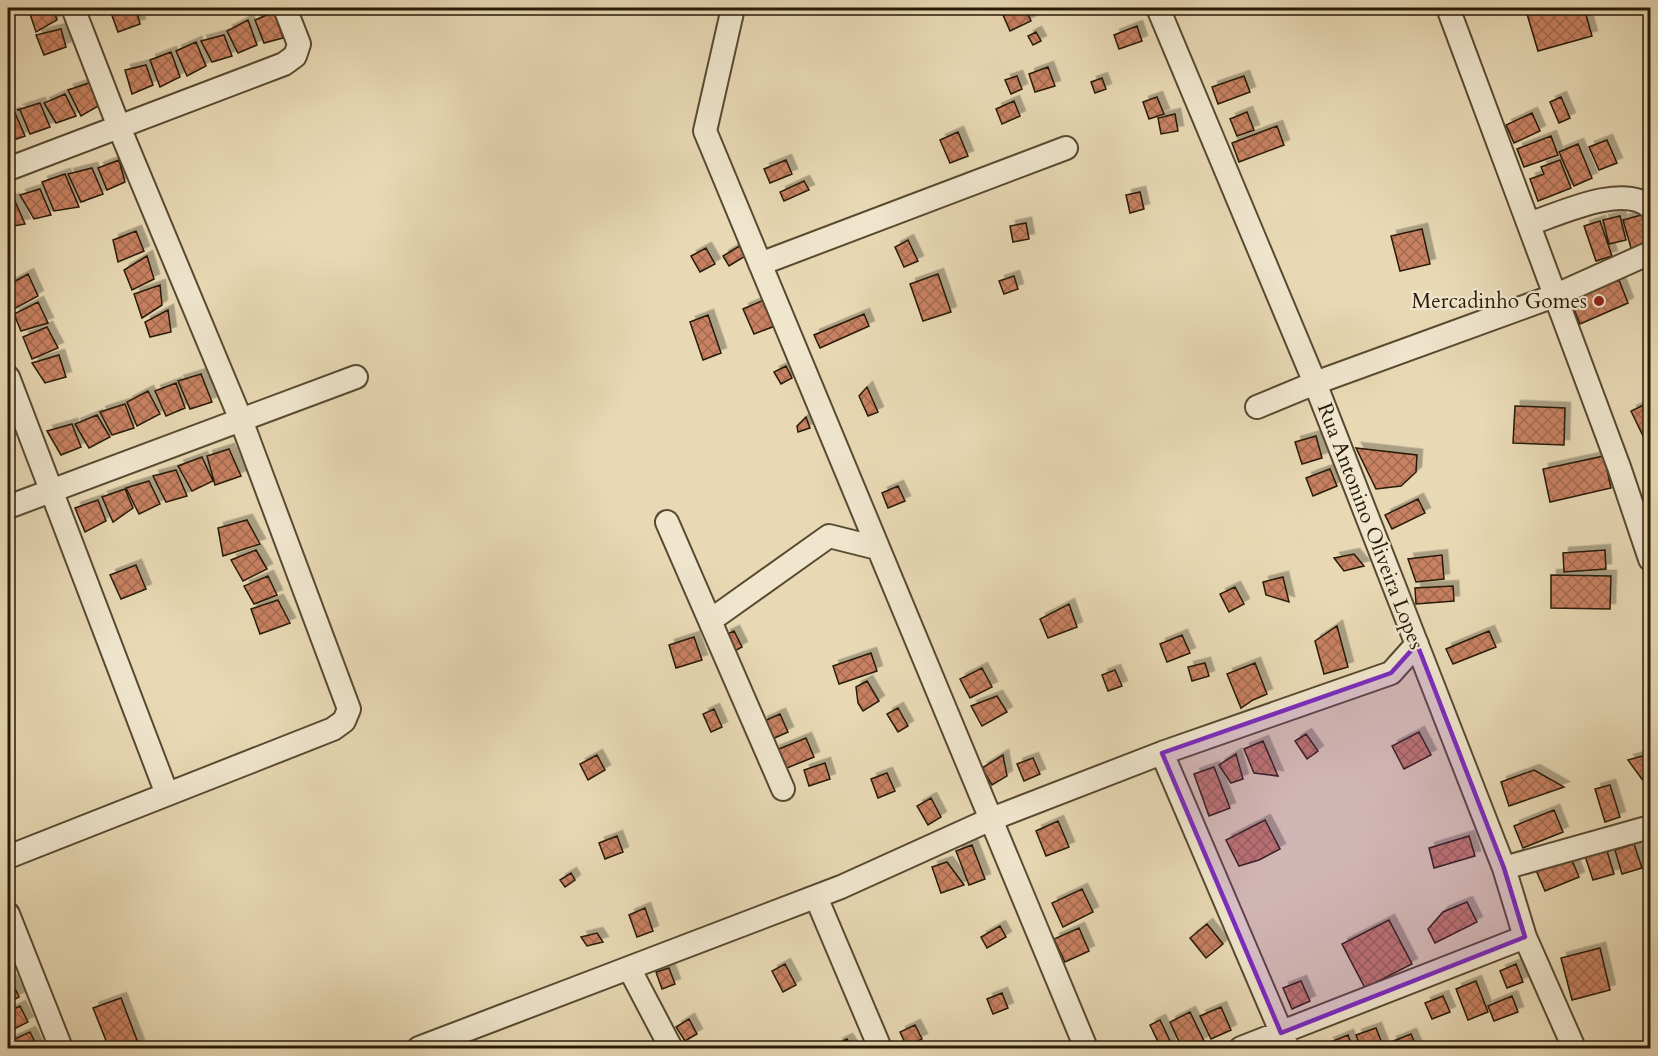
<svg xmlns="http://www.w3.org/2000/svg" width="1658" height="1056" font-family="Cardo,serif">
	<style>
		.building { fill: url(#building-cross-hatch); stroke: #281a07; stroke-width: 1.5; filter: url(#shadow) }
		.lines { fill: none; stroke-linecap: round; stroke-linejoin: round }
		.minor-casing { stroke: #584a32; stroke-width: 26 }
		.minor { stroke: #f0e6ce; stroke-width: 22 }
		.marked { fill: #7b2cbf; fill-opacity: 0.2; stroke: #7b2cbf; stroke-width: 4.5; stroke-linejoin: round }
		.poi-dot { fill: #8f2418; stroke: #f0e6ce; stroke-width: 2 }
		.labels { text-anchor: middle; stroke-width: 4.5; stroke-linejoin: round; paint-order: stroke }
		.poi-label { font-size: 21px; fill: #281a07; stroke: #f0e6ce; text-anchor: end }
		.street-label { font-size: 21px; fill: #281a07; stroke: #f0e6ce }
	</style>
	<defs>
		<pattern id="building-cross-hatch" width="8" height="8" patternUnits="userSpaceOnUse" patternTransform="scale(1.5)"><rect width="8" height="8" fill="#c88162"/><path d="M0 0l8 8M0 8l8-8" fill="none" stroke="#a2694f"/></pattern>
		<filter id="shadow"><feDropShadow dx="5.5" dy="-5.5" stdDeviation="0" flood-color="#0004"/></filter>
	</defs>
	<rect width="100%" height="100%" fill="#e8d9b4"/>
	<filter id="stains"><feTurbulence type="fractalNoise" baseFrequency=".00333" numOctaves="4"/><feColorMatrix values="0 0 0 0 .2 0 0 0 0 .09 0 0 0 0 .02 0 0 0 .5 -.17"/></filter>
	<radialGradient id="worn" r=".72"><stop offset=".6" stop-color="#630" stop-opacity="0"/><stop offset="1" stop-color="#630" stop-opacity=".3"/></radialGradient>
	<path class="building" d="M28,8H53L57,20L36,32Z
		M122,8H136L140,24L118,32L111,13Z
		M1021,8H1025L1031,21L1010,31L1003,15Z
		M1549,8H1584L1592,36L1538,51L1527,14Z
		M274,12L283,38L264,43L255,20Z
		M248,20L257,45L238,53L227,31Z
		M1137,26L1142,41L1119,49L1114,35Z
		M61,29L66,47L44,55L36,35Z
		M1036,32L1041,41L1033,45L1028,36Z
		M224,35L232,56L212,62L201,41Z
		M196,42L206,66L187,76L176,51Z
		M171,52L180,77L160,87L150,60Z
		M146,65L153,85L132,94L125,70Z
		M1048,67L1055,86L1035,92L1029,74Z
		M1017,76L1022,89L1011,94L1005,80Z
		M1244,76L1250,92L1218,104L1212,87Z
		M1102,78L1106,89L1095,93L1091,82Z
		M92,82L100,105L81,116L68,90Z
		M65,94L76,116L56,123L44,103Z
		M1157,97L1164,114L1149,119L1143,102Z
		M1561,97L1570,118L1559,123L1550,102Z
		M1014,101L1020,116L1002,124L996,109Z
		M40,103L50,127L30,134L20,110H17Z
		M1247,112L1254,130L1237,136L1230,119Z
		M15,113L25,136L8,142V115Z
		M1532,113L1540,131L1514,143L1506,125Z
		M1175,114L1178,131L1161,134L1158,118Z
		M1277,126L1284,145L1239,162L1232,143Z
		M958,132L968,156L950,163L940,140Z
		M1551,136L1558,155L1524,167L1517,149Z
		M1607,140L1617,163L1599,170L1589,147Z
		M1578,144L1592,178L1574,186L1559,152Z
		M119,160L125,182L107,190L98,168Z
		M786,160L792,174L770,183L764,169Z
		M1560,160L1571,188L1538,201L1530,179L1544,174L1541,167Z
		M92,168L103,194L81,202L68,174Z
		M65,174L79,207L54,211L42,182Z
		M804,181L809,190L784,201L780,192Z
		M40,189L51,215L34,219L20,195Z
		M1140,192L1144,209L1130,213L1126,195Z
		M14,199L25,224L8,227V201Z
		M1645,214L1650,233V243L1631,248L1623,220Z
		M1620,216L1626,240L1609,244L1603,220Z
		M1600,221L1612,256L1596,261L1584,226Z
		M1026,223L1029,239L1013,242L1010,226Z
		M1422,229L1430,264L1400,271L1391,236Z
		M136,231L144,251L118,262L113,240Z
		M908,240L918,261L904,267L895,247Z
		M741,245L747,255L729,266L723,256Z
		M706,248L715,264L700,272L691,256Z
		M147,256L154,279L132,290L124,270Z
		M28,274L38,296L14,309L8,294V285Z
		M938,274L951,312L923,321L910,284Z
		M1014,276L1018,289L1004,294L999,281Z
		M1619,280L1628,303L1580,324L1570,299Z
		M160,285L162,305L142,318L134,294Z
		M764,300L775,326L754,334L743,309Z
		M38,302L48,323L21,331L14,314Z
		M168,310L171,332L150,337L145,322Z
		M864,314L869,326L820,348L814,335Z
		M708,315L721,353L703,360L690,322Z
		M47,327L58,348L32,359L23,337Z
		M59,355L66,377L45,383L32,363Z
		M786,366L792,378L781,384L774,372Z
		M201,374L212,402L190,409L178,381Z
		M176,383L185,408L166,416L155,391Z
		M867,387L878,412L868,416L859,396Z
		M148,391L160,414L137,426L127,402Z
		M1650,402V434L1644,438L1631,411Z
		M125,404L134,428L112,435L100,412Z
		M1515,406L1565,408L1564,445L1513,443Z
		M97,415L110,437L89,448L75,424Z
		M806,417L810,428L798,432L797,426Z
		M72,424L81,447L61,455L47,431Z
		M1316,436L1322,458L1302,464L1295,442Z
		M1356,448L1417,455L1416,472L1401,486L1376,489Z
		M229,449L241,476L215,485L207,456Z
		M1604,456L1611,488L1550,502L1543,469Z
		M202,457L213,481L192,491L178,466Z
		M1330,469L1337,486L1313,496L1306,478Z
		M176,470L187,496L166,502L153,476Z
		M149,481L160,504L139,514L126,488Z
		M898,486L905,501L888,508L882,493Z
		M125,489L133,508L113,522L102,497Z
		M1418,499L1425,513L1392,529L1385,515Z
		M98,500L106,521L85,532L75,508Z
		M247,520L260,544L223,556L218,528Z
		M256,550L267,569L243,581L231,560Z
		M1605,550L1606,569L1564,572L1563,553Z
		M1354,554L1364,566L1344,571L1334,558Z
		M1442,555L1444,579L1416,582L1408,559Z
		M136,565L146,589L121,599L110,575Z
		M1551,575L1611,576L1610,609L1551,608Z
		M268,576L277,595L254,604L244,586Z
		M1283,577L1289,602L1266,595L1263,582Z
		M1453,586L1454,601L1416,604L1415,588Z
		M1235,587L1244,604L1229,612L1220,594Z
		M278,600L290,623L260,634L251,609Z
		M1069,604L1077,627L1048,638L1040,619Z
		M1337,626L1348,667L1324,674L1315,641Z
		M734,631L742,647L733,652L725,635Z
		M1489,631L1496,647L1453,664L1446,649Z
		M1182,635L1190,653L1167,662L1160,644Z
		M694,637L702,660L676,668L669,645Z
		M871,653L877,671L839,684L833,666Z
		M1205,663L1209,676L1192,681L1188,667Z
		M1255,663L1267,694L1253,700L1241,708L1227,674Z
		M982,668L992,687L970,698L960,679Z
		M1115,670L1122,686L1108,691L1102,675Z
		M867,681L879,701L863,711L858,703L856,687Z
		M997,696L1007,712L982,726L971,706Z
		M898,708L908,726L898,732L887,714Z
		M714,709L722,727L711,732L703,714Z
		M780,714L788,732L770,740L762,722Z
		M1419,732L1431,755L1404,769L1392,746Z
		M1306,734L1318,751L1307,759L1295,741Z
		M806,738L814,757L782,770L774,751Z
		M1263,741L1278,776L1254,773L1244,749Z
		M1236,754L1243,779L1231,783L1219,765Z
		M1650,754V781L1644,782L1628,760Z
		M597,755L605,770L588,780L580,764Z
		M1003,755L1007,776L992,785L982,768Z
		M1033,758L1040,774L1024,781L1017,764Z
		M825,763L830,779L809,786L804,770Z
		M1214,767L1230,808L1209,816L1194,774Z
		M1534,770L1564,787L1509,806L1501,782Z
		M887,773L895,791L878,798L871,779Z
		M1610,785L1620,817L1605,822L1595,789Z
		M931,798L941,817L928,825L917,806Z
		M1554,810L1563,832L1523,848L1514,826Z
		M1265,820L1280,849L1259,860L1239,866L1226,840Z
		M1058,821L1069,847L1046,856L1036,831Z
		M617,836L623,852L605,859L599,843Z
		M1469,836L1475,856L1434,868L1429,848Z
		M1604,841L1614,874L1593,880L1582,847Z
		M1634,844L1642,868L1622,874L1615,850Z
		M972,845L985,879L969,885L956,851Z
		M1571,858L1579,877L1545,891L1532,861Z
		M947,862L964,885L941,893L932,867Z
		M571,873L575,880L565,887L560,880Z
		M1082,889L1093,912L1063,927L1052,903Z
		M1467,902L1477,922L1435,943L1428,929L1443,912Z
		M645,908L653,931L637,937L629,915Z
		M1389,920L1412,964L1365,988L1342,944Z
		M1207,924L1223,944L1206,958L1190,938Z
		M1000,926L1006,937L987,948L981,937Z
		M1079,928L1089,951L1065,962L1054,939Z
		M597,933L603,942L587,946L581,937Z
		M1600,948L1610,990L1572,1000L1561,958Z
		M785,964L796,985L783,992L772,971Z
		M1516,964L1523,982L1507,988L1500,971Z
		M669,968L675,984L662,989L656,972Z
		M11,980L19,997L8,1003V982Z
		M1301,981L1310,1001L1292,1009L1283,988Z
		M1476,981L1488,1012L1468,1020L1456,989Z
		M1002,993L1008,1008L993,1014L987,999Z
		M1443,996L1450,1012L1432,1019L1425,1003Z
		M1512,996L1518,1012L1494,1021L1488,1006Z
		M121,998L140,1048H109L93,1008Z
		M20,1006L28,1022L8,1032V1012Z
		M1221,1007L1231,1030L1211,1039L1200,1016Z
		M1190,1012L1204,1041L1189,1048H1182L1170,1022Z
		M689,1019L697,1034L685,1041L676,1027Z
		M1160,1020L1171,1043L1167,1048H1161L1150,1025Z
		M915,1025L922,1039L907,1047L900,1032Z
		M1376,1028L1383,1046L1376,1048H1361L1356,1035Z
		M30,1032L38,1048H9L8,1042Z
		M1411,1034L1417,1048H1393L1391,1042Z
		M1348,1035L1353,1048H1331L1328,1043Z
		M847,1039L853,1048H838L837,1044Z"/>
	<g class="lines">
		<defs>
			<path id="minor" d="M733,8L705,131L1086,1048
				M1158,8L1315,383L1504,868L1525,937L1574,1048
				M1448,8L1619,467L1650,559
				M8,169L284,64L295,56L299,44L285,8
				M1529,224C1559,214 1623,183 1650,207
				M760,264L1066,148
				M8,377L167,794
				M1257,407L1315,383L1554,296L1650,253
				M8,507L356,377
				M667,522L783,789
				M711,620L829,536L877,548
				M1162,753L1288,1048
				M8,857L333,729L344,721L349,709L241,420L119,127L73,8
				M1504,868L1650,827
				M816,897L880,1048
				M8,914L61,1048
				M629,968L671,1048
				M419,1048L841,887L989,820L1162,753L1391,673L1417,644
				M1241,1048L1525,937"/>
		</defs>
		<use href="#minor" class="minor-casing"/>
		<use href="#minor" class="minor"/>
	</g>
	<path class="marked" d="M1417,644L1504,868L1525,937L1281,1033L1162,753L1391,673Z"/>
	<circle class="poi-dot" cx="1599" cy="301" r="6"/>
	<g class="labels">
		<g class="poi-label">
			<text x="1587" y="308">Mercadinho Gomes</text>
		</g>
		<g class="street-label">
			<text transform="translate(1371 526) rotate(69)" y="7">Rua Antonino Oliveira Lopes</text>
		</g>
	</g>
	<rect width="1658" height="1056" fill="none" stroke="#e8d9b4" stroke-width="30"/>
	<rect x="9" y="9" width="1640" height="1038" fill="none" stroke="#281a07" stroke-width="3"/>
	<rect x="15" y="15" width="1628" height="1026" fill="none" stroke="#281a07" stroke-width="1.5"/>
	<rect width="100%" height="100%" filter="url(#stains)"/>
	<rect width="100%" height="100%" fill="url(#worn)"/>
</svg>
